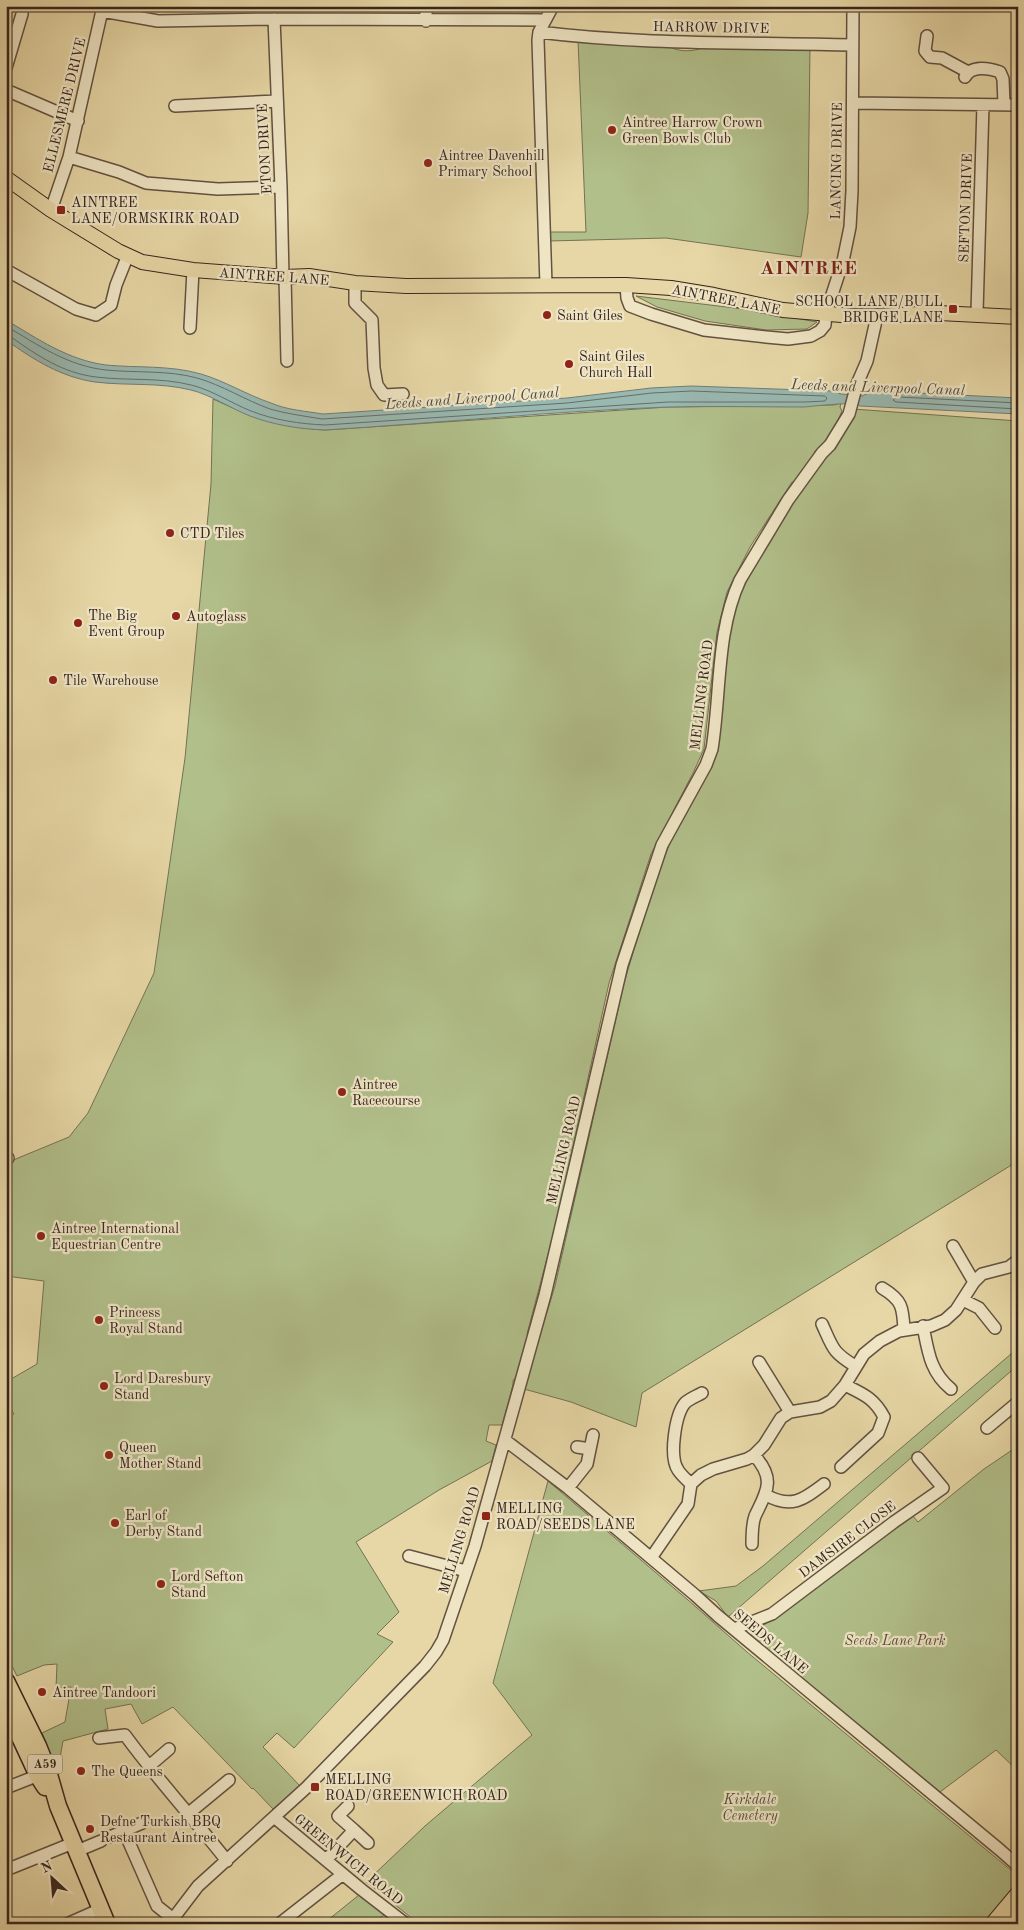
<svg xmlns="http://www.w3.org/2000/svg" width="1024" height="1930" font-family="'Old Standard TT',serif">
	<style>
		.green { fill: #b1bf8a; stroke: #747254; fill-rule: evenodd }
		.water { fill: #99b8b0; stroke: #717d76 }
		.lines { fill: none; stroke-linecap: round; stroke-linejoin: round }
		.shore { stroke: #686e68; stroke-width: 1 }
		.minor-casing { stroke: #625241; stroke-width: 14 }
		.major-casing { stroke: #36251f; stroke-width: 16 }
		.highway-casing { stroke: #36251f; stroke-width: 19 }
		.minor { stroke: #efe5c5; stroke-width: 11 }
		.major { stroke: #e7d7a6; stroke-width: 14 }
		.highway { stroke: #e7d7a6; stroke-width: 16 }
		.poi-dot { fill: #8f2418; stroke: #efe5c5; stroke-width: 2 }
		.labels { text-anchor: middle; stroke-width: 4.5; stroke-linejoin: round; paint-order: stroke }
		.shield { fill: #efe5c5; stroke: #6e5f51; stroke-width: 1 }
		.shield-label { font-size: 12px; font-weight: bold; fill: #36251f }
		.street-label { font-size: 14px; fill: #36251f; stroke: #efe5c5 }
		.poi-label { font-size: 14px; fill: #36251f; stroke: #efe5c5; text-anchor: start }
		.park-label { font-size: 14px; font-style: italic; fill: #554c3a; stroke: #efe5c5 }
		.water-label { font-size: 15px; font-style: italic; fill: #4f4a43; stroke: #efe5c5 }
		.district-label { font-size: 19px; font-weight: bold; letter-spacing: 1px; fill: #7a1f14; stroke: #efe5c5 }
	</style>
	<rect width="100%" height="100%" fill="#e7d7a6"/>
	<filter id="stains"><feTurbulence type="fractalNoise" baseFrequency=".004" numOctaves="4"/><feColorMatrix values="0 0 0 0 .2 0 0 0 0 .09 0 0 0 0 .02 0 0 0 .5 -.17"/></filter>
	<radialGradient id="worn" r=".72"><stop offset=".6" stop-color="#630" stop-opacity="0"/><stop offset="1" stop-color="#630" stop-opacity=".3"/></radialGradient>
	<path class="green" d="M578,40L665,44C677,53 697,53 709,44L810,47L808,213L801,257L666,238L549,241V232H586Z
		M636,296L751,310L817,322L807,329L766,330L705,321L657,307Z
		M213,399C249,416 285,428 325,430L668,407L834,405L841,403L840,407L842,411C835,428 828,440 814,452L829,454L837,444L853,409L1018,421V1161L642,1393L636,1427L571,1402L524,1389L529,1373L513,1380V1385L502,1425H489L486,1441L496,1445L492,1461L439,1490L356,1542L399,1612L377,1634L393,1642L294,1748L277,1733L263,1747L300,1786L273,1809L253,1788L252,1789L173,1707L142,1724L131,1704L105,1709L108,1729L63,1741L60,1758H52L42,1733L65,1722L71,1687L56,1688L57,1664L44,1665L17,1676L6,1654V1418L14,1414L6,1401V1382L37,1364L44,1281L6,1276V1163L69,1137L88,1113L154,973L185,758L211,484ZM807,481L770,540L740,592L729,635L718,748L712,763L673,835L653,886L624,983L555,1286L542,1328L527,1334L555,1228L609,983L651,854L693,773L704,749L717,632L727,592L750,547L792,482Z
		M1018,1348V1365L728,1617L716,1601L699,1591L736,1586L763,1566Z
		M1018,1446V1771L996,1750L940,1792L749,1636L913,1516L918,1522L984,1469Z
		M548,1481L688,1600L747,1652L1018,1876V1884L986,1924H419L394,1904L395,1903L366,1882L425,1826L532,1735L493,1683Z
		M359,1895L385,1914L373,1924H323Z"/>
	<path class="water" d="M6,320C38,339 68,360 106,365C137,368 170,365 201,374C225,381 247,395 271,403C287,410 305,411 323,414L567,398L651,388L691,386L832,391L841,394L862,396L871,392H899L1018,398V414L860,406C852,401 817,406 804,407C759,407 714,406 668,407C554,411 439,423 325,430C299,429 274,425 250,416C230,408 211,395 191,390C159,382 127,386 95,382C61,377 34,360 6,340Z"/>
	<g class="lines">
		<path class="shore" d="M6,326C38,345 68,366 106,370C136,373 168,370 197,378C222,385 245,400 270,409C287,414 305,416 322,419L567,403L652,393L691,391L825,396L827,398L825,401L805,402H668L325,425C300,424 274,420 251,411C231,403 212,390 191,385C160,377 128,381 96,377C63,373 38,356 11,337L6,336
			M1018,403L899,397L895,398L893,400L896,402L1018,409"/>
		<defs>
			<path id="minor" d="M102,11L158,21L274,19L545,20
				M274,19L281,187L283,277
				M426,21V6
				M539,32C643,45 748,42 852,45
				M927,36L925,51L930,57L942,58L968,72
				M6,68L22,14
				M965,77C971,65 989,68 1000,72L1003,79L1004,104
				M6,90L78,121
				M853,103L1018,105
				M175,106L277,101
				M69,157L119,172L146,183L218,189L281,187
				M51,210L69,157L103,6
				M6,270L76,309L96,315L111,305L116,285L128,255
				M285,277L287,361
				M355,283V303L372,320L374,368L377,385L384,395L403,394
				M546,285L538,40L539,32L553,6
				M626,285L627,298L630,306L651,314L704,330L766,337L788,339L811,336L820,331L825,325L826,313L843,261L850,227L852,191L853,6
				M977,313L983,105
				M190,328L193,270
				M6,1158H8
				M953,1246L974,1282
				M882,1288C902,1300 903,1307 904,1330
				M963,1300L979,1308L995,1328
				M822,1324C833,1348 832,1352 855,1366
				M923,1326C928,1351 930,1372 951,1389
				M759,1362L790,1412
				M987,1428L1018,1402
				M505,1440L568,1488L695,1595L718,1616L1000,1850L1018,1866
				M577,1447L590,1449
				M841,1467L878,1433L884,1417C874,1398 863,1394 845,1385
				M691,1484C687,1480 681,1475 678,1470C669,1457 675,1415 685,1403C689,1399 697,1396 702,1393
				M568,1488L587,1464L593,1435
				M766,1495C791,1509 803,1500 824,1484
				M752,1544C752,1535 752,1524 755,1516C767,1491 776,1479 754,1455
				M409,1556L466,1571
				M651,1558L688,1504L691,1484L701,1475L713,1469L747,1459L754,1455L764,1445L781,1418L790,1412L820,1407L831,1401L845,1385L864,1354L880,1341L899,1331L931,1326L945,1320L956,1310L974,1282L982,1274L1009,1267L1018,1260
				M734,1629L772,1614L894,1522L943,1488L918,1458
				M99,1738L125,1735C157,1779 194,1819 227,1861
				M148,1767L169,1749
				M6,1788L44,1773
				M189,1813L229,1780
				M274,1817L362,1890L406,1924
				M354,1830L368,1843
				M124,1831L157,1906L172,1918
				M110,1837L142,1823
				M77,1851L101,1841
				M326,1860L354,1830L338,1816L348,1806
				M6,1870L73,1843
				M67,1924L101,1909
				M169,1924L198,1886L306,1788L425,1666L436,1652L443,1640L475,1546L545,1295L622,965L662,845L706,765L712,749C721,693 716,632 740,580L788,500L822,453L830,445L849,414L857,384L867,361L877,316
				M279,1924L343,1874"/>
			<path id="major" d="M6,178L51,210L118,251L142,262L193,270L285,277L309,276L355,283L406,286L626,285L671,288L714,295L783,310L853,316H877L939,313L1018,317
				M992,1924L1018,1893
				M1010,1924L1018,1914"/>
			<path id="highway" d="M6,1681L38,1746L48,1771L58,1806L107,1924
				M6,1707L38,1776L45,1787"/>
		</defs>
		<use href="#minor" class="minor-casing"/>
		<use href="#major" class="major-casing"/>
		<use href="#highway" class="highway-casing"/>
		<use href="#minor" class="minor"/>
		<use href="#major" class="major"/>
		<use href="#highway" class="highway"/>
	</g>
	<g class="poi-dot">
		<circle cx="612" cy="130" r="5"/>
		<circle cx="428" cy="163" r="5"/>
		<rect x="56" y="205" width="10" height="10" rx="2.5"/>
		<rect x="948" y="304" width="10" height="10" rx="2.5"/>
		<circle cx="547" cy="315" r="5"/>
		<circle cx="569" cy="364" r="5"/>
		<circle cx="170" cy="533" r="5"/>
		<circle cx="176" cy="616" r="5"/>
		<circle cx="78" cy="623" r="5"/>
		<circle cx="53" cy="680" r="5"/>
		<circle cx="342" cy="1092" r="5"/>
		<circle cx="41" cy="1236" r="5"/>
		<circle cx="99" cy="1320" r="5"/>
		<circle cx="104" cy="1386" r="5"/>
		<circle cx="109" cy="1455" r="5"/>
		<rect x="481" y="1511" width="10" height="10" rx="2.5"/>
		<circle cx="115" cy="1523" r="5"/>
		<circle cx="161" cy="1584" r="5"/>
		<circle cx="42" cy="1692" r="5"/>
		<circle cx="81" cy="1771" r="5"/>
		<rect x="310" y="1782" width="10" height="10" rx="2.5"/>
		<circle cx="90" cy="1829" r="5"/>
	</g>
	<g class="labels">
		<rect class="shield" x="27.5" y="1754.5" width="35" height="19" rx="4"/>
		<g class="shield-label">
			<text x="45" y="1768">A59</text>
		</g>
		<g class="street-label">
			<text transform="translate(711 27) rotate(1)" y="5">HARROW DRIVE</text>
			<text transform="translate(64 105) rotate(-76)" y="5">ELLESMERE DRIVE</text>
			<text transform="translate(264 149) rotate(-93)" y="5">ETON DRIVE</text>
			<text transform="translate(836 161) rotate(-89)" y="5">LANCING DRIVE</text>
			<text transform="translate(965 208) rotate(-88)" y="5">SEFTON DRIVE</text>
			<text transform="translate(274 276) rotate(4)" y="5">AINTREE LANE</text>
			<text transform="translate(726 299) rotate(11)" y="5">AINTREE LANE</text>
			<text transform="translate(701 695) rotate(-83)" y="5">MELLING ROAD</text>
			<text transform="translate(563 1150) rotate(-77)" y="5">MELLING ROAD</text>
			<text transform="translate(847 1539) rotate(-37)" y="5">DAMSIRE CLOSE</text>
			<text transform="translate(459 1540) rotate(-73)" y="5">MELLING ROAD</text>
			<text transform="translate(771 1641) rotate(40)" y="5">SEEDS LANE</text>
			<text transform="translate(349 1859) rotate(39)" y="5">GREENWICH ROAD</text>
		</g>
		<g class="poi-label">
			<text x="622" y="127">Aintree Harrow Crown<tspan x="622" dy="16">Green Bowls Club</tspan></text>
			<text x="438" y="160">Aintree Davenhill<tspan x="438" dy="16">Primary School</tspan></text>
			<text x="71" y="207">AINTREE<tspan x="71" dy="16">LANE/ORMSKIRK ROAD</tspan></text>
			<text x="943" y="306" text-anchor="end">SCHOOL LANE/BULL<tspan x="943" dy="16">BRIDGE LANE</tspan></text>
			<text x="557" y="320">Saint Giles</text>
			<text x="579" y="361">Saint Giles<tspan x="579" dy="16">Church Hall</tspan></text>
			<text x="180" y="538">CTD Tiles</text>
			<text x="88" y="620">The Big<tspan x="88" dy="16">Event Group</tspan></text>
			<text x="186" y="621">Autoglass</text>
			<text x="63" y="685">Tile Warehouse</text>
			<text x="352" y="1089">Aintree<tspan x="352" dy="16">Racecourse</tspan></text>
			<text x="51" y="1233">Aintree International<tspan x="51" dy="16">Equestrian Centre</tspan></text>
			<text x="109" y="1317">Princess<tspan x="109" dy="16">Royal Stand</tspan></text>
			<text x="114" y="1383">Lord Daresbury<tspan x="114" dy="16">Stand</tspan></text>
			<text x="119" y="1452">Queen<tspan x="119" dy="16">Mother Stand</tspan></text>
			<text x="496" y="1513">MELLING<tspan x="496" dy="16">ROAD/SEEDS LANE</tspan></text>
			<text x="125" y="1520">Earl of<tspan x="125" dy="16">Derby Stand</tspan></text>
			<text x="171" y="1581">Lord Sefton<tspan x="171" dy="16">Stand</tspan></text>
			<text x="52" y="1697">Aintree Tandoori</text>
			<text x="91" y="1776">The Queens</text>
			<text x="325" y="1784">MELLING<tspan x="325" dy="16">ROAD/GREENWICH ROAD</tspan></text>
			<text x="100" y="1826">Defne Turkish BBQ<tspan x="100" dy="16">Restaurant Aintree</tspan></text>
		</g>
		<g class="park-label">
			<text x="895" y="1645">Seeds Lane Park</text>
			<text x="750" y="1804">Kirkdale<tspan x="750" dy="16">Cemetery</tspan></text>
		</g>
		<g class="water-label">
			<text transform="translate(878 387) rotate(2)" y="5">Leeds and Liverpool Canal</text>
			<text transform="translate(472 398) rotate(-4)" y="5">Leeds and Liverpool Canal</text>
		</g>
		<g class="district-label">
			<text x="809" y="274">AINTREE</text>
		</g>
	</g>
	<rect width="1024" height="1930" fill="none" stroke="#e7d7a6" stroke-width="25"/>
	<rect x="8" y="8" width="1009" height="1915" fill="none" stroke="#36251f" stroke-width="2.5"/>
	<rect x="12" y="12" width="999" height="1905" fill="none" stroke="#36251f"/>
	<g transform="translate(52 1878) rotate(334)" stroke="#efe5c5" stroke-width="4" paint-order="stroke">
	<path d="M0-4L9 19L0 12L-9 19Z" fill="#36251f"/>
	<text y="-8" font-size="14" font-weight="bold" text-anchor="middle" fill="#36251f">N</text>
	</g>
	<rect width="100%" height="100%" filter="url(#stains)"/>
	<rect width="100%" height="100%" fill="url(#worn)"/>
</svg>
